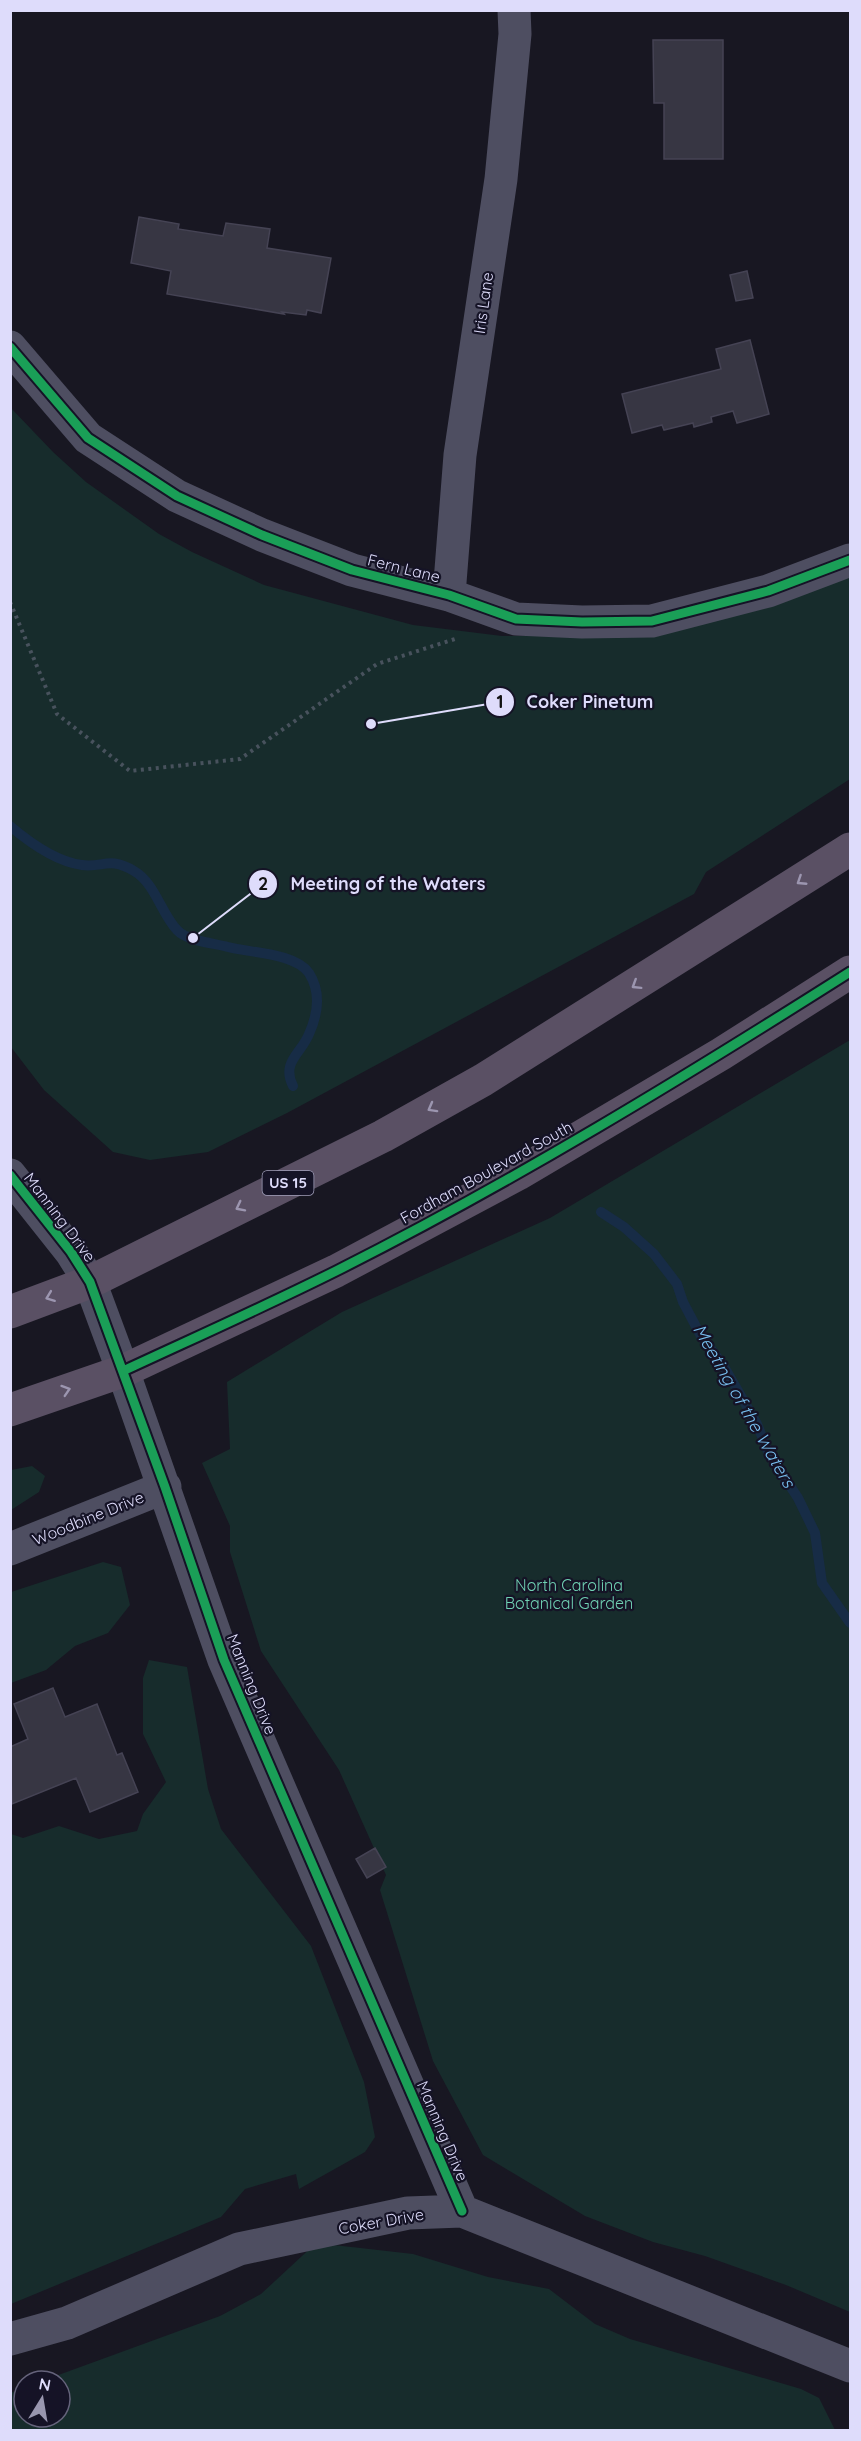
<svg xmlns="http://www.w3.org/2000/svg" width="861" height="2441" font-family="Quicksand,sans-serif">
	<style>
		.green { fill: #172c2c }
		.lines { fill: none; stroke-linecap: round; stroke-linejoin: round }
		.stream { stroke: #172c46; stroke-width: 10 }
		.building { fill: #373643; stroke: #454354; stroke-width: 1.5 }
		.path { stroke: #48525d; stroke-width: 4; stroke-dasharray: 3 4.5; stroke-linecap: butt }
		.minor { stroke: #4e4e61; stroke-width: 33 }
		.tertiary { stroke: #4e4e61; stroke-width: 33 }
		.trunk { stroke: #5a5064; stroke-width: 33 }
		.cycleway-casing { stroke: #151326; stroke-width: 13 }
		.cycleway { stroke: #1a9f57; stroke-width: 9 }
		.oneway { stroke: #9c96b0 }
		.labels { text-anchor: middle; stroke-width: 4.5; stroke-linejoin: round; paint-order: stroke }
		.shield { fill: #151326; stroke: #a2a0bb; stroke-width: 1.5 }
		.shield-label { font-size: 15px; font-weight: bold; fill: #dedcfb }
		.street-label { font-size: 16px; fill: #dedcfb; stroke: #151326 }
		.park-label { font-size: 16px; fill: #70d2b4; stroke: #151326 }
		.water-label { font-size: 18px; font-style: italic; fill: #77beee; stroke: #151326 }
		.leader { fill: none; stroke: #dedcfb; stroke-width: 2 }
		.callout-dot { fill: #dedcfb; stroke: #151326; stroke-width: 2 }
		.mark-label { font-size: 18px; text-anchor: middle; font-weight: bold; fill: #111 }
		.callout-label { font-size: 18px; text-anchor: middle; font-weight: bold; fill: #dedcfb; stroke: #151326; stroke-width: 4.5; stroke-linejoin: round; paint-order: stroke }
	</style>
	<rect width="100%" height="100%" fill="#181722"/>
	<path class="green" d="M10,407L53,452L86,482L159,534L192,552L264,585L413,625L502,636H596L850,568V779L706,872L694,894L287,1113L208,1152L150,1160L113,1152L44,1090L11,1047Z
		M850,1040V2312L786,2285L705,2256L653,2242L585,2216L483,2155L433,2061L380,1890L386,1875L339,1770L261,1651L230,1552V1526L202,1463L230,1449L227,1382L342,1312L550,1218Z
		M32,1466L45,1476L39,1492L11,1510V1470Z
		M103,1562L121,1567L130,1605L108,1633L75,1646L46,1670L11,1683V1592Z
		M149,1660L187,1667L208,1789L221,1829L311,1946L364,2082L375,2137L365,2152L299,2189L296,2174L245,2189L221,2217L11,2304V1834L23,1838L59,1826L99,1839L137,1831L143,1814L166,1782L143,1734V1678Z
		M316,2243L413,2254L488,2277L549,2289L595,2324L630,2339L801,2389L819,2398L835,2430H11L10,2393L24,2388V2417H60V2381H42L220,2316L261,2294Z"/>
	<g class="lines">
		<path class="stream" d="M10,826C29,842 57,862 82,865C103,868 109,856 134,871C155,883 161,913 177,930C187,941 213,943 228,947C251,953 295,953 309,973C321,992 318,1014 309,1034C301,1054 281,1062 293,1086
			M601,1212L624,1227L654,1254L677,1284L683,1302L701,1336L723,1365L757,1424L769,1454L798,1498L815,1533L822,1583L850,1623"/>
	</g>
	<path class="building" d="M653,40H723V159H664V103H654Z
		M139,217L179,224L178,229L223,236L226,223L270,229L267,248L331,258L321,313L307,310L306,315L282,312L284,314L167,294L171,271L131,263Z
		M747,271L753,298L736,301L730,275Z
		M750,340L769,414L737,423L733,411L711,417L712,422L694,427L693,423L664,430L662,425L632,433L622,394L721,369L716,349Z
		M53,1688L65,1717L97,1704L117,1755L122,1753L138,1792L90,1812L76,1778L12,1804L10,1747L28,1739L14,1704Z
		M375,1848L386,1867L367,1878L356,1859Z"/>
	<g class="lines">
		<path class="path" d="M10,602L57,714L130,771L240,759L377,664L458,638"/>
		<path class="minor" d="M10,347L88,438L177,496L262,535L352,570L449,595L516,619L582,622L652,621L768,591L850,560
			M449,595L460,455L501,179L515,34L514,10
			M123,1371L224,1660L462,2211
			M10,1549L165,1487
			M10,2339L67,2323L239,2249L408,2213L462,2211L850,2366"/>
		<path class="tertiary" d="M10,1175L71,1252L90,1282L123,1371"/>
		<path class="trunk" d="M10,1312L90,1282L383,1136L483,1080L850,849
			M10,1410L123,1371L336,1271L518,1174L721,1054L850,972"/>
		<defs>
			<path id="cycleway" d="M10,347L88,438L177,496L262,535L352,570L449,595L516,619L582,622L652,621L768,591L850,560
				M10,1175L71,1252L90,1282L165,1487L224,1660L462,2211
				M123,1371C194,1338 266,1306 336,1271C513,1182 683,1078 850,972"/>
		</defs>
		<use href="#cycleway" class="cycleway-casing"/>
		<use href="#cycleway" class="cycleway"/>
	</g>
	<defs><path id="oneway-chevron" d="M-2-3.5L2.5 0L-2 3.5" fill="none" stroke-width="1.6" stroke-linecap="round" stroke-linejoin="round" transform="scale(1.5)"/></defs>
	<g class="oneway">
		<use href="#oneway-chevron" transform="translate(801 881) rotate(147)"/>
		<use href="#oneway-chevron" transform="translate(636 985) rotate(148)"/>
		<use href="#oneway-chevron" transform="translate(432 1108) rotate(151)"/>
		<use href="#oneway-chevron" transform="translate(240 1207) rotate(153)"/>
		<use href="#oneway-chevron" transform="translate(50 1297) rotate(159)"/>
		<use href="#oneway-chevron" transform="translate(66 1390) rotate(-18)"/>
	</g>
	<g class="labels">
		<rect class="shield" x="262.5" y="1171" width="51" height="24" rx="4.5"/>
		<g class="shield-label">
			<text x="288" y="1188">US 15</text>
		</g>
		<g class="street-label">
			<text transform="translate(483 303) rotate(-82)" y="6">Iris Lane</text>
			<text transform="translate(404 568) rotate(14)" y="6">Fern Lane</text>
			<text transform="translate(486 1172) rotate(-29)" y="6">Fordham Boulevard South</text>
			<text transform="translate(60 1217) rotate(53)" y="6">Manning Drive</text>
			<text transform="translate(88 1518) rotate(-22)" y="6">Woodbine Drive</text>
			<text transform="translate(252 1684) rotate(68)" y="6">Manning Drive</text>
			<text transform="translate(443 2131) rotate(67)" y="6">Manning Drive</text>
			<text transform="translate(381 2221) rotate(-10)" y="6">Coker Drive</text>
		</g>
		<g class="park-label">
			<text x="569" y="1591">North Carolina<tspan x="569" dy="18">Botanical Garden</tspan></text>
		</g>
		<g class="water-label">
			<text transform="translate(744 1406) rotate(60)" y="6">Meeting of the Waters</text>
		</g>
	</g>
	<path class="leader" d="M371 724L500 702M193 938L263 884"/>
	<g class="callout-dot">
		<circle cx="371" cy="724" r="6"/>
		<circle cx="193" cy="938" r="6"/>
		<circle cx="500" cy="702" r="15"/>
		<circle cx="263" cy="884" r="15"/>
	</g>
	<g class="mark-label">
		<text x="500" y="708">1</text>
		<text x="263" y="890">2</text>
	</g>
	<g class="callout-label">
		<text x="590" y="708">Coker Pinetum</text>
		<text x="388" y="890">Meeting of the Waters</text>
	</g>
	<rect width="861" height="2441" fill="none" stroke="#dedcfb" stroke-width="24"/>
	<g transform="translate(42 2399) rotate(11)"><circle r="28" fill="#151326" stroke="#65637b" stroke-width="1.5"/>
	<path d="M0-4.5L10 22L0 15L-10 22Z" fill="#9997af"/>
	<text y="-9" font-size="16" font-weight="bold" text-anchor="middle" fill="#dedcfb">N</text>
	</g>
</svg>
